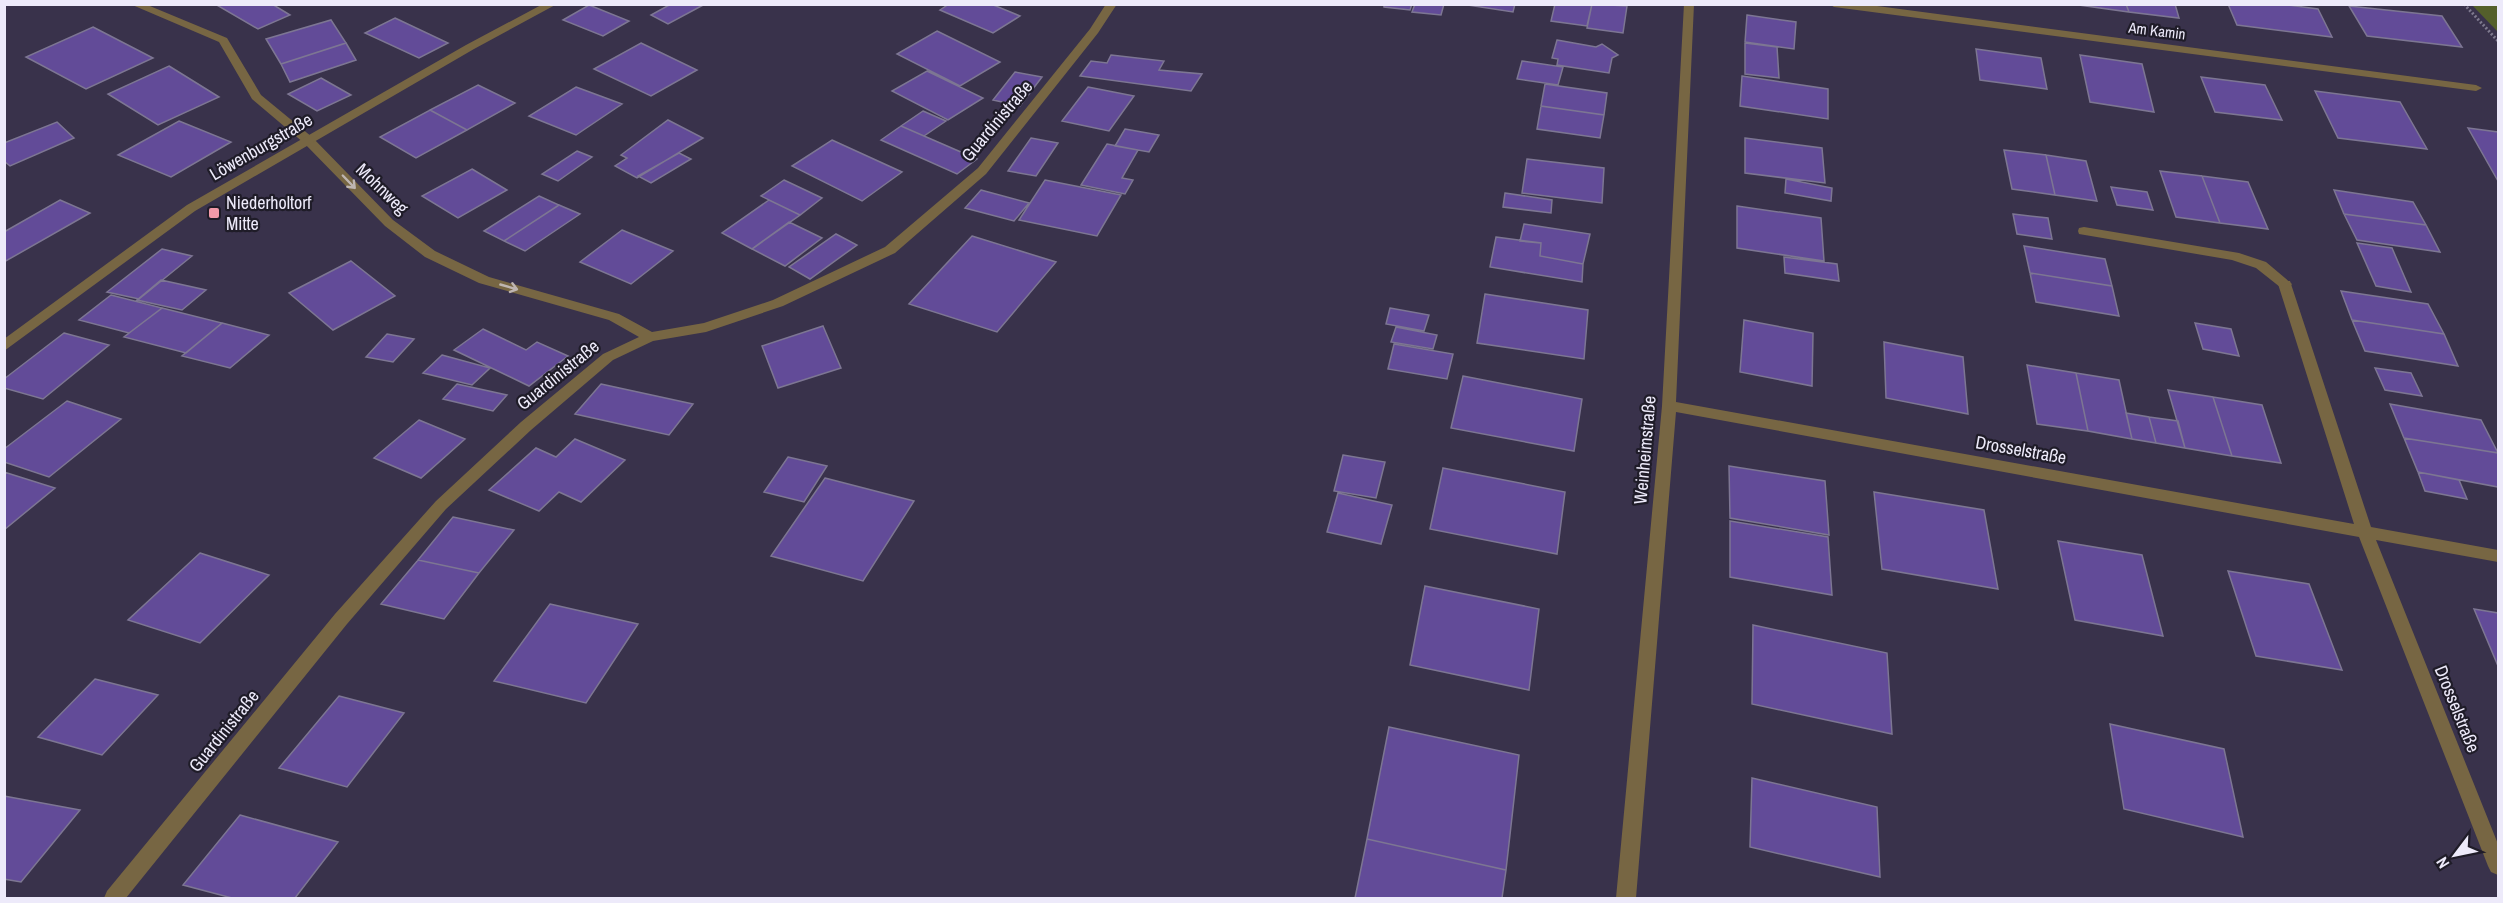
<svg xmlns="http://www.w3.org/2000/svg" width="2503" height="903" font-family="'Archivo Narrow',sans-serif">
	<style>
		.green { fill: #545f2b }
		.building { fill: #624b98; stroke: #7d7693; stroke-width: 1.5 }
		.lines { fill: none; stroke-linecap: round; stroke-linejoin: round }
		.path { stroke: #7e798e; stroke-width: 3; stroke-dasharray: 2 2; stroke-linecap: butt }
		.service { fill: #776643; fill-rule: evenodd }
		.minor { fill: #776643; fill-rule: evenodd }
		.tertiary { fill: #776643; fill-rule: evenodd }
		.oneway { stroke: #beb5b1 }
		.poi-dot { fill: #f39aa9; stroke: #1f1c28; stroke-width: 2 }
		.labels { text-anchor: middle; stroke-width: 4.5; stroke-linejoin: round; paint-order: stroke }
		.far-street-label { font-size: 15px; fill: #edeafa; stroke: #1f1c28 }
		.street-label { font-size: 18px; fill: #edeafa; stroke: #1f1c28 }
		.poi-label { font-size: 18px; fill: #edeafa; stroke: #1f1c28; text-anchor: start }
	</style>
	<rect width="100%" height="100%" fill="#39324b"/>
	<path class="green" d="M2472,5H2498V32Z"/>
	<path class="building" d="M215,4H272L290,15L258,29Z
		M671,4H705L668,24L651,15Z
		M949,4H991L1020,16L993,33L940,10Z
		M1384,4H1412L1410,10L1384,7Z
		M1415,4H1444L1441,15L1412,12Z
		M1461,4H1515L1513,12Z
		M1555,4H1592L1587,26L1551,21Z
		M1592,4L1627,6L1623,33L1587,28Z
		M2079,4H2126L2129,12L2079,5Z
		M2126,4H2175L2179,18L2129,12Z
		M2228,4H2280L2318,9L2332,37L2237,25Z
		M589,5L629,21L603,36L563,20Z
		M2349,6L2442,16L2462,47L2367,36Z
		M1747,15L1796,22L1794,49L1745,42Z
		M395,18L448,43L419,58L365,33Z
		M331,20L346,43L281,64L266,39Z
		M93,27L153,58L86,89L26,57Z
		M937,31L1000,62L960,86L897,54Z
		M1557,40L1596,47L1602,44L1618,55L1612,58L1609,73L1557,65L1558,59L1552,58Z
		M346,43L356,60L290,82L281,64Z
		M641,43L697,70L651,96L594,69Z
		M1745,43L1777,47L1779,78L1745,74Z
		M1976,49L2041,58L2047,89L1980,80Z
		M1111,55L1164,61L1159,70L1202,74L1191,91L1080,76L1091,61L1107,63Z
		M2080,55L2142,64L2154,112L2090,102Z
		M1522,61L1563,67L1558,85L1517,79Z
		M169,66L219,97L158,125L108,94Z
		M927,71L983,98L948,120L892,91Z
		M1015,72L1042,77L1020,106L993,100Z
		M1742,76L1828,89V119L1740,106Z
		M2201,77L2265,85L2282,120L2215,112Z
		M321,78L351,95L317,111L288,94Z
		M1545,84L1607,93L1604,115L1541,106Z
		M478,85L515,103L467,130L430,110Z
		M576,87L622,104L576,135L529,116Z
		M1088,87L1134,96L1109,131L1062,121Z
		M2315,91L2400,102L2427,149L2338,138Z
		M1541,106L1604,115L1600,138L1537,129Z
		M430,110L467,130L416,158L380,137Z
		M923,111L946,121L924,136L901,126Z
		M668,120L703,138L637,178L615,166L627,158L621,155Z
		M179,121L231,142L171,177L118,155Z
		M57,122L74,138L10,166L4,161V143Z
		M901,126L924,136L977,159L957,174L881,140Z
		M2468,128L2498,132V181Z
		M1125,129L1159,135L1149,152L1115,146Z
		M1031,138L1058,143L1036,176L1008,171Z
		M1745,138L1822,148L1825,183L1745,173Z
		M832,140L902,172L862,201L792,166Z
		M1107,144L1138,150L1122,178L1133,180L1125,194L1081,185Z
		M2004,150L2046,155L2055,195L2012,189Z
		M577,151L592,157L558,181L542,174Z
		M679,153L691,159L651,183L638,176Z
		M2046,155L2086,161L2097,201L2055,195Z
		M1527,159L1604,168L1602,203L1522,193Z
		M472,169L507,190L458,218L422,196Z
		M2160,171L2202,176L2220,223L2176,217Z
		M2202,176L2248,182L2268,229L2220,223Z
		M1786,179L1832,188L1831,201L1785,193Z
		M784,180L822,198L800,215L761,196Z
		M1045,180L1121,195L1097,236L1019,220Z
		M2111,187L2147,192L2153,210L2117,205Z
		M981,190L1029,203L1014,221L965,208Z
		M2334,190L2413,202L2426,225L2344,214Z
		M1505,193L1552,200L1551,213L1503,207Z
		M539,196L559,205L504,241L484,231Z
		M60,200L90,213L4,262V232Z
		M769,200L800,215L752,249L722,233Z
		M559,205L580,214L525,251L504,241Z
		M1737,206L1821,218L1824,261L1737,248Z
		M2013,214L2048,218L2052,239L2017,234Z
		M2344,214L2426,225L2440,252L2357,240Z
		M789,222L822,238L785,266L752,249Z
		M1524,224L1590,234L1583,264L1540,256L1541,243L1520,241Z
		M622,230L673,251L631,284L580,262Z
		M836,234L857,245L810,279L789,267Z
		M972,236L1056,262L997,332L909,304Z
		M1496,237L1541,243L1540,256L1583,264L1582,282L1490,267Z
		M2357,243L2392,248L2411,292L2376,286Z
		M2024,246L2105,259L2112,286L2030,273Z
		M162,249L192,256L139,299L107,292Z
		M1784,257L1837,264L1839,281L1785,273Z
		M351,261L395,296L333,330L289,293Z
		M2030,273L2112,286L2119,316L2036,302Z
		M161,280L206,290L182,310L137,300Z
		M2341,291L2428,304L2444,334L2352,320Z
		M1485,294L1588,310L1584,359L1477,343Z
		M111,295L162,308L129,333L79,320Z
		M162,308L222,323L186,353L124,337Z
		M1390,308L1429,315L1424,331L1386,324Z
		M1744,320L1813,333L1812,386L1740,372Z
		M2352,320L2444,334L2458,366L2365,351Z
		M222,323L269,335L230,368L182,356Z
		M2195,323L2231,329L2239,356L2203,349Z
		M823,326L841,368L778,388L762,346Z
		M1396,327L1437,335L1433,349L1391,342Z
		M483,329L526,350L537,342L568,356L529,386L454,350Z
		M64,333L109,345L43,399L4,388V379Z
		M387,334L414,339L393,362L366,357Z
		M1884,342L1963,357L1968,414L1886,398Z
		M1394,344L1453,354L1447,379L1388,369Z
		M442,355L490,368L472,385L423,373Z
		M2027,365L2076,373L2088,431L2037,424Z
		M2375,368L2411,373L2422,396L2385,390Z
		M2076,373L2119,380L2132,439L2088,431Z
		M1463,376L1582,399L1574,451L1451,428Z
		M457,384L507,395L493,411L443,399Z
		M601,384L693,404L669,435L575,414Z
		M2168,390L2213,397L2232,456L2185,448Z
		M2213,397L2262,405L2281,463L2232,456Z
		M67,401L121,419L49,477L4,462V449Z
		M2390,404L2481,420L2498,453L2404,438Z
		M2126,413L2149,417L2156,443L2132,439Z
		M2149,417L2178,421L2185,448L2156,443Z
		M419,420L465,439L421,478L374,458Z
		M2404,438L2498,453V487L2418,472Z
		M575,439L625,460L581,502L559,492L539,511L489,490L536,448L556,457Z
		M1343,455L1385,462L1376,498L1334,491Z
		M788,457L827,466L804,502L764,492Z
		M1729,466L1825,481L1829,535L1730,518Z
		M1443,468L1565,492L1557,554L1430,529Z
		M4,472L55,488L4,530Z
		M2418,472L2459,480L2467,499L2425,491Z
		M825,478L914,501L863,581L771,556Z
		M1874,492L1984,510L1998,589L1882,569Z
		M1338,493L1392,505L1381,544L1327,532Z
		M453,517L514,530L479,573L418,560Z
		M1730,521L1828,537L1832,595L1730,577Z
		M2058,541L2142,555L2163,636L2075,620Z
		M200,553L269,575L200,643L128,620Z
		M418,560L479,573L444,619L381,604Z
		M2228,571L2309,584L2342,670L2256,656Z
		M1425,586L1539,609L1529,690L1410,665Z
		M550,604L638,624L586,703L494,681Z
		M2474,609L2498,613V666Z
		M1753,625L1887,653L1892,734L1752,704Z
		M95,679L158,695L102,755L38,737Z
		M339,696L404,713L347,787L279,768Z
		M2110,724L2224,749L2243,837L2124,809Z
		M1389,727L1519,755L1506,870L1367,839Z
		M1752,778L1877,807L1880,877L1750,847Z
		M4,796L80,810L21,882L4,879Z
		M240,815L338,842L295,898H232L183,885Z
		M1367,839L1506,870L1502,898H1355Z"/>
	<g class="lines">
		<path class="path" d="M2464,4L2498,41"/>
		<path class="service" d="M2084,227L2239,253L2266,262L2292,284L2290,287H2280L2256,268L2232,260L2079,234L2078,231L2079,228Z"/>
		<path class="minor" d="M130,4H145L227,38L261,95L312,137L393,220L435,251L489,277L619,314L652,332L704,323L773,300L885,247L978,168L1090,29L1106,4H1117L1098,33L986,174L895,253L783,306L706,332L653,341L613,360L531,430L446,509L347,624L126,898H104L107,891L335,614L436,501L521,422L603,354L639,337L609,320L479,283L425,257L385,226L304,143L252,99L219,42Z
			M1684,4H1694L1676,402L2354,524L2278,284L2280,281H2290L2371,527L2498,550V562L2376,540L2498,844V875L2491,872L2488,866L2359,537L1676,412L1636,898H1616L1662,406Z
			M1829,4H1862L2476,85L2482,88L2476,91L1834,7Z"/>
		<path class="tertiary" d="M543,4H557L474,49L195,211L4,351V339L187,205L466,45Z"/>
	</g>
	<defs><path id="oneway-shaft" d="M-6 0H5M1.5-3L5.5 0L1.5 3" fill="none" stroke-width="1.6" stroke-linecap="round" stroke-linejoin="round" transform="scale(1.5)"/></defs>
	<g class="oneway">
		<use href="#oneway-shaft" transform="translate(349 182) rotate(46)"/>
		<use href="#oneway-shaft" transform="translate(509 287) rotate(16)"/>
	</g>
	<rect class="poi-dot" x="208" y="207" width="12" height="12" rx="3"/>
	<g class="labels">
		<g class="far-street-label">
			<text transform="translate(2157 31) rotate(7)" y="5">Am Kamin</text>
		</g>
		<g class="street-label">
			<text transform="translate(997 121) rotate(-50)" y="6">Guardinistraße</text>
			<text transform="translate(261 147) rotate(-30)" y="6">Löwenburgstraße</text>
			<text transform="translate(382 189) rotate(44)" y="6">Mohnweg</text>
			<text transform="translate(558 375) rotate(-39)" y="6">Guardinistraße</text>
			<text transform="translate(1645 450) rotate(-85)" y="6">Weinheimstraße</text>
			<text transform="translate(2021 450) rotate(10)" y="6">Drosselstraße</text>
			<text transform="translate(2457 709) rotate(68)" y="6">Drosselstraße</text>
			<text transform="translate(224 731) rotate(-51)" y="6">Guardinistraße</text>
		</g>
		<g class="poi-label">
			<text x="226" y="209">Niederholtorf<tspan x="226" dy="21">Mitte</tspan></text>
		</g>
	</g>
	<rect width="2503" height="903" fill="none" stroke="#edeafa" stroke-width="12"/>
	<g transform="translate(2455 855) rotate(238)" stroke="#1f1c28" stroke-width="4.5" paint-order="stroke">
	<path d="M0-4.5L10 22L0 15L-10 22Z" fill="#edeafa"/>
	<text y="-9" font-size="16" font-weight="bold" text-anchor="middle" fill="#edeafa">N</text>
	</g>
</svg>
